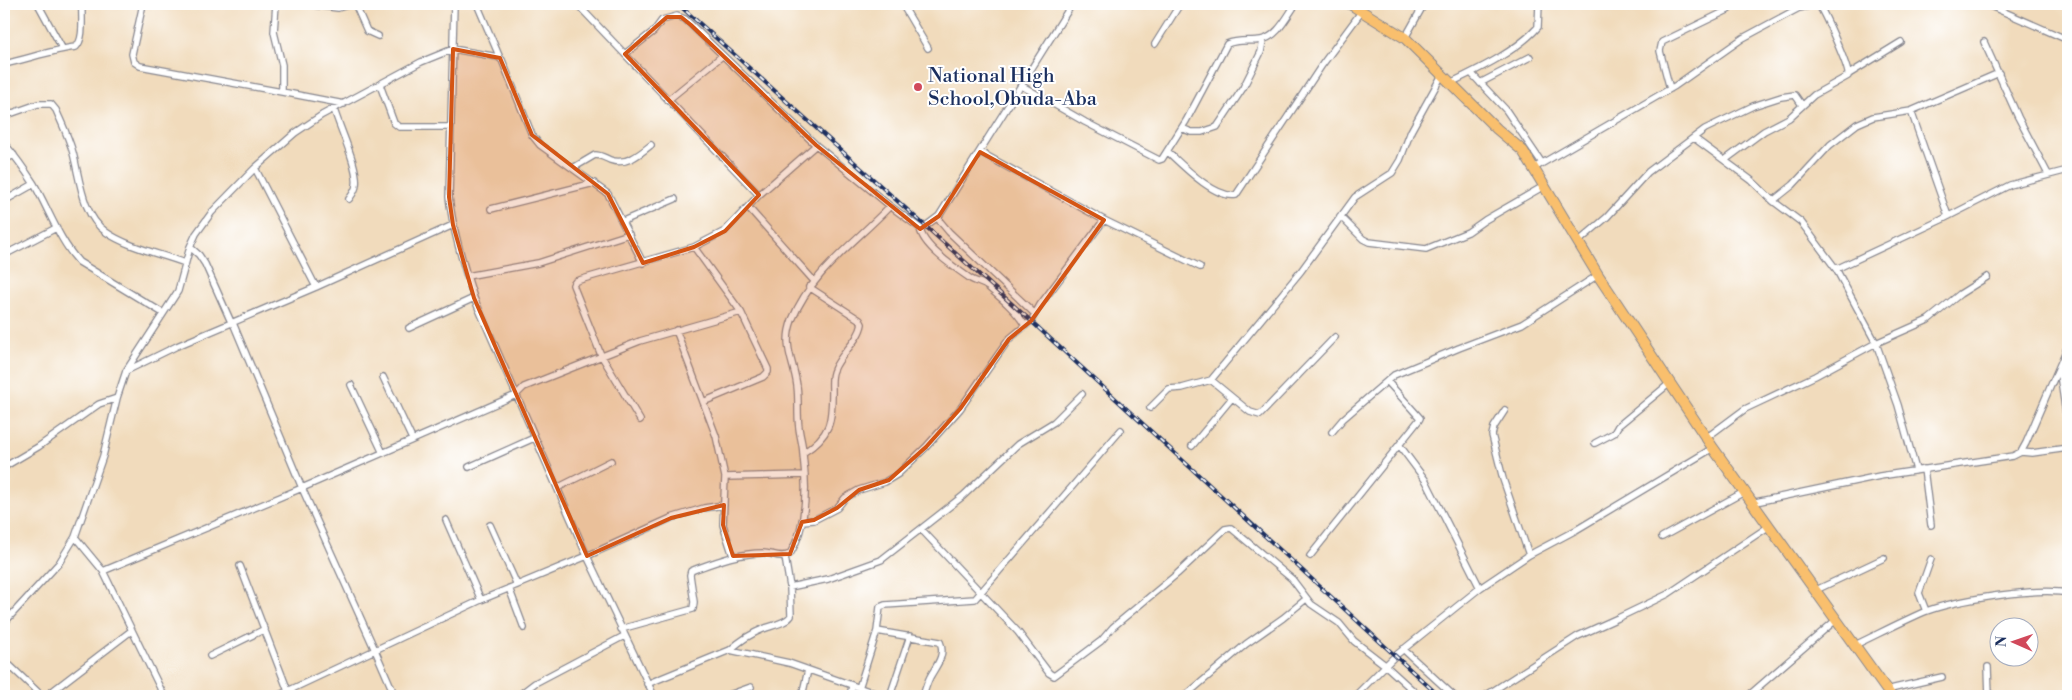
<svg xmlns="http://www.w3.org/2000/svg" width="2072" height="700" font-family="'Libre Bodoni',serif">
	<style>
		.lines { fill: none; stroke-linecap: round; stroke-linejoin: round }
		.minor-casing { stroke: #86858d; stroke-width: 8 }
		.trunk-casing { stroke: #86858d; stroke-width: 12 }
		.minor { stroke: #fff; stroke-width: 5.5 }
		.trunk { stroke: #f9bf6d; stroke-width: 10 }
		.rail-casing { stroke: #1b2f5e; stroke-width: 4 }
		.rail { stroke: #fff; stroke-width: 2; stroke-dasharray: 5.5; stroke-linecap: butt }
		.marked { fill: #d45514; fill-opacity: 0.2; stroke: #d45514; stroke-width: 4; stroke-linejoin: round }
		.poi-dot { fill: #d1495b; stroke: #fff; stroke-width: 2 }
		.labels { text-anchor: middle; stroke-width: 4; stroke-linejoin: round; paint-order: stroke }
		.poi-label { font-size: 20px; fill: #1b2f5e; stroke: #fff; text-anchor: start }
	</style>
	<rect width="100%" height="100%" fill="#fff"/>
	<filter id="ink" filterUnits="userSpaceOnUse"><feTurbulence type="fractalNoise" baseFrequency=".02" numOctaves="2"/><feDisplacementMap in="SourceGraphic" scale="10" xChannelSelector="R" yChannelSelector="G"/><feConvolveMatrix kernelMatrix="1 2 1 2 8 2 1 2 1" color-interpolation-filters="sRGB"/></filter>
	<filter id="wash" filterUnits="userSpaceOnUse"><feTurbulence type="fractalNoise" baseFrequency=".0096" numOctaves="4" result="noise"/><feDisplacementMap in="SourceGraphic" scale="20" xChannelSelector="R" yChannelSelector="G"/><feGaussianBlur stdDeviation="1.12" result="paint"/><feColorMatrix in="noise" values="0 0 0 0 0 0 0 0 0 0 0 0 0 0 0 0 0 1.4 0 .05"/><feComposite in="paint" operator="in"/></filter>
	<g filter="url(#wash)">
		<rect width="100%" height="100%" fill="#f1dbbc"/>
	</g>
	<g filter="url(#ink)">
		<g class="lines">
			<defs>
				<path id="minor" d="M38,4L62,48
					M143,4L132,54L134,62L140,66L282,92
					M276,4L274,32L282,65V92L344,104
					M306,4L338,8L351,4
					M355,4L367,31L378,36
					M454,4L449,197C453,231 463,264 474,298L587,556L654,696
					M477,4L500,58
					M577,4L759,195
					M902,4L928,48
					M1986,4L2068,40
					M1405,38L1424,4
					M1984,42L2018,117L2048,174
					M1155,44L1180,4
					M625,54L654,31L662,20L677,16L685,19L816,145L890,206
					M4,64C28,59 51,50 76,47C85,38 81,16 82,4
					M1471,73L1506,110L1542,163
					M1849,74L1901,42
					M1450,83C1479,69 1517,51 1538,27L1539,4
					M1480,83L1530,57
					M380,85L394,123L399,127H451
					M1022,86L1085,122L1159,160L1162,159L1186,121L1227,44C1238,39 1250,42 1261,40C1278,37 1287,16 1296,4
					M1670,89L1660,51L1662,42L1728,10
					M668,100L722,56
					M334,109C339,127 359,168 356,185C356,190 352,195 349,199
					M1911,111L1948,216
					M4,116L38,104H51L56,110C62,124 69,138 73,153C80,179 82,215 106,232C127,247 161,254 185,263
					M1182,128L1191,132H1202L1217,127L1243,88L1261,52L1263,40
					M1694,138L1751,180L1773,201L1801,222L1836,269L1876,343L1898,405L1916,470
					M4,143C15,156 25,170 34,184C49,210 59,240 79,262L163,313
					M1167,151C1182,165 1215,199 1236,195L1322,65L1362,11
					M980,152L1104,220L1200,267
					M4,160L14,155
					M255,168L316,287
					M573,168L595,155C601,155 605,158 610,160C626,166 640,154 651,145
					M1534,168L1675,86L1743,38L1769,24L1799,8L1818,4C1824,12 1850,69 1848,76L1814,95L1789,118L1764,131L1725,160
					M4,201L34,184
					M1773,201L1793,185L1830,145L1857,124L1873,117L1911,111L1999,73
					M748,207L814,281
					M491,209L594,183
					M939,216V220L949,232L1035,314
					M1340,216L1363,239L1369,242L1426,249L1468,232L1485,220L1544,186
					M623,221L675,199
					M920,228C922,246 955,268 971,279C976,282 983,283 988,287C1001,298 1018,312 1025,326
					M1578,242L1607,217L1648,172L1705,129L1753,106L1781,97L1795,95L1802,105
					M190,247L199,255L205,264L231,322
					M694,247L725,231L759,195L816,145
					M4,255L56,228
					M1836,269L1941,220L2010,185L2068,170
					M467,276L538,263L629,234
					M409,328L474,298
					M676,330L716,436L725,477L723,525L733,556
					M2059,368L2068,427
					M126,371L177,346L316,287L453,225
					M383,377L412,439
					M1211,380L1250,412L1260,415L1335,337
					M351,385L382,451
					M1150,408L1169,389L1182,388L1211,380L1301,271L1355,197L1392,173L1400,160L1411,131L1442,75
					M1505,410L1494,427L1492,435L1503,479L1529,555
					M640,420L601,355L573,285L576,281L694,247L741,312L768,369V372L763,377L703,402
					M1332,432L1343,419L1394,375L1459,348L1522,324L1598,275
					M1706,438L1745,409L1815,376L1876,343L1928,320L1960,294L1987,277
					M1595,443L1614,433L1618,426L1670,383
					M1192,446L1232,398
					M1400,446L1426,481L1480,588
					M2021,452L2032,453L2068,448
					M803,453C831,435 832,422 832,390C832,384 831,376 834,370C840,354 859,341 862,324L860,320L809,287
					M4,467L38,447L99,404L117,398
					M469,467L534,438
					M1924,469L1931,525
					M725,477L805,475
					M557,488L611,461
					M1751,503L1880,476L2013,456L2021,452L2026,443L2068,346
					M724,505L704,508L671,518L587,556L481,600L375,650L302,488L516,395L524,387L640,341L741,312
					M446,520L481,600
					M802,521L814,520L837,508L845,498L859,490L885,482L898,474L926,447L960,409L1009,339L1031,321L1040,305L1104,220
					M490,525L517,585
					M922,530L1018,632L1049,673L1054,676L1101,641L1113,627L1177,574L1225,529L1231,528L1292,579L1311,604L1339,623L1354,641L1385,665L1419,696
					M75,537L103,571L302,488L233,323
					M1662,537L1744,492
					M1310,556L1419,420L1420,418L1387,381
					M240,566L288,691
					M103,571L164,696
					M790,587L828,579L881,560L963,496L1018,444L1054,422L1082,394
					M509,588L524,628
					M1816,590L1884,558
					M1926,611L1919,593L1931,559
					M4,623L59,563L75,537L103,456L117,398L126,371L178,291L190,247L196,234L212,212L255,168L295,133L322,115L421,62L453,49L498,57L502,60L532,135L540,145L608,194L643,263
					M621,629L693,609L694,602L690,575L691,571L696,569C718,561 739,553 763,553C772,553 781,559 790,554C807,526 807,486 803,454C803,445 800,437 799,428C797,414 799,400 797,386C794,361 782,347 792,320C812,271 855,243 890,206L920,228L927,225L939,216L1072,4
					M877,631L940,642C946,655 936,666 930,677C927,683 925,690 923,696
					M1855,645C1878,634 1901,622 1924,612C1955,600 2037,587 2068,593
					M1403,649L1454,696
					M730,650C740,641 750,634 763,629C772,625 785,624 791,616L790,587L785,557
					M210,656L265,629
					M4,660L42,696
					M1988,667L1989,696
					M647,684L730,650L789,663L883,696
					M859,688L877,631L880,607L885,605L975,599L1121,430
					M1886,690L1942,677
					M46,696L131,631
					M277,696L375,650L395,696
					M518,696L535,683L624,636
					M726,696L751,687
					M802,696L808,670
					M850,696L852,686
					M890,696L910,636
					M1185,696L1246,644L1283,618L1306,599
					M1355,696L1395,656L1480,588L1529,555L1576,530L1713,448
					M1485,696L1578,636L1618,618L1668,594L1768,527
					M1748,696L1837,619"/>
				<path id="trunk" d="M1350,4L1405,38L1497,129L1523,151L1598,275L1713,448L1891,696"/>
			</defs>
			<use href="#minor" class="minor-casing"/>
			<use href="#trunk" class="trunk-casing"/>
			<use href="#minor" class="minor"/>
			<use href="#trunk" class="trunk"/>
			<defs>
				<path id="rail" d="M678,4L1031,321L1439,696"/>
			</defs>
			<use href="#rail" class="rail-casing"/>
			<use href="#rail" class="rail"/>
		</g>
	</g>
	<path class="marked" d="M667,17H681L691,25L816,145L920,229L939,216L980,152L1104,220L1031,321L1009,339L960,409L926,447L889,480L859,490L837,508L814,520L802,522L790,554L733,556L723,525L724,505L671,518L587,556L474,298L453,225L449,197L453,49L500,58L532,135L608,194L643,263L694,247L725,231L759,195L625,54Z"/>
	<circle class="poi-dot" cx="918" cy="87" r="5"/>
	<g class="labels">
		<g class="poi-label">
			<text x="928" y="82">National High<tspan x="928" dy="23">School,Obuda-Aba</tspan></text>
		</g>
	</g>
	<rect width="2072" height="700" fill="none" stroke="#fff" stroke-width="20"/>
	<g transform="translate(2014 642) rotate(272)"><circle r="24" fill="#ffffff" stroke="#a4acbf"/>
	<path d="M0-4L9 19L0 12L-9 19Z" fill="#d1495b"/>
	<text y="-8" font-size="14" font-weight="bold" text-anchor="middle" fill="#1b2f5e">N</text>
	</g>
</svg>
